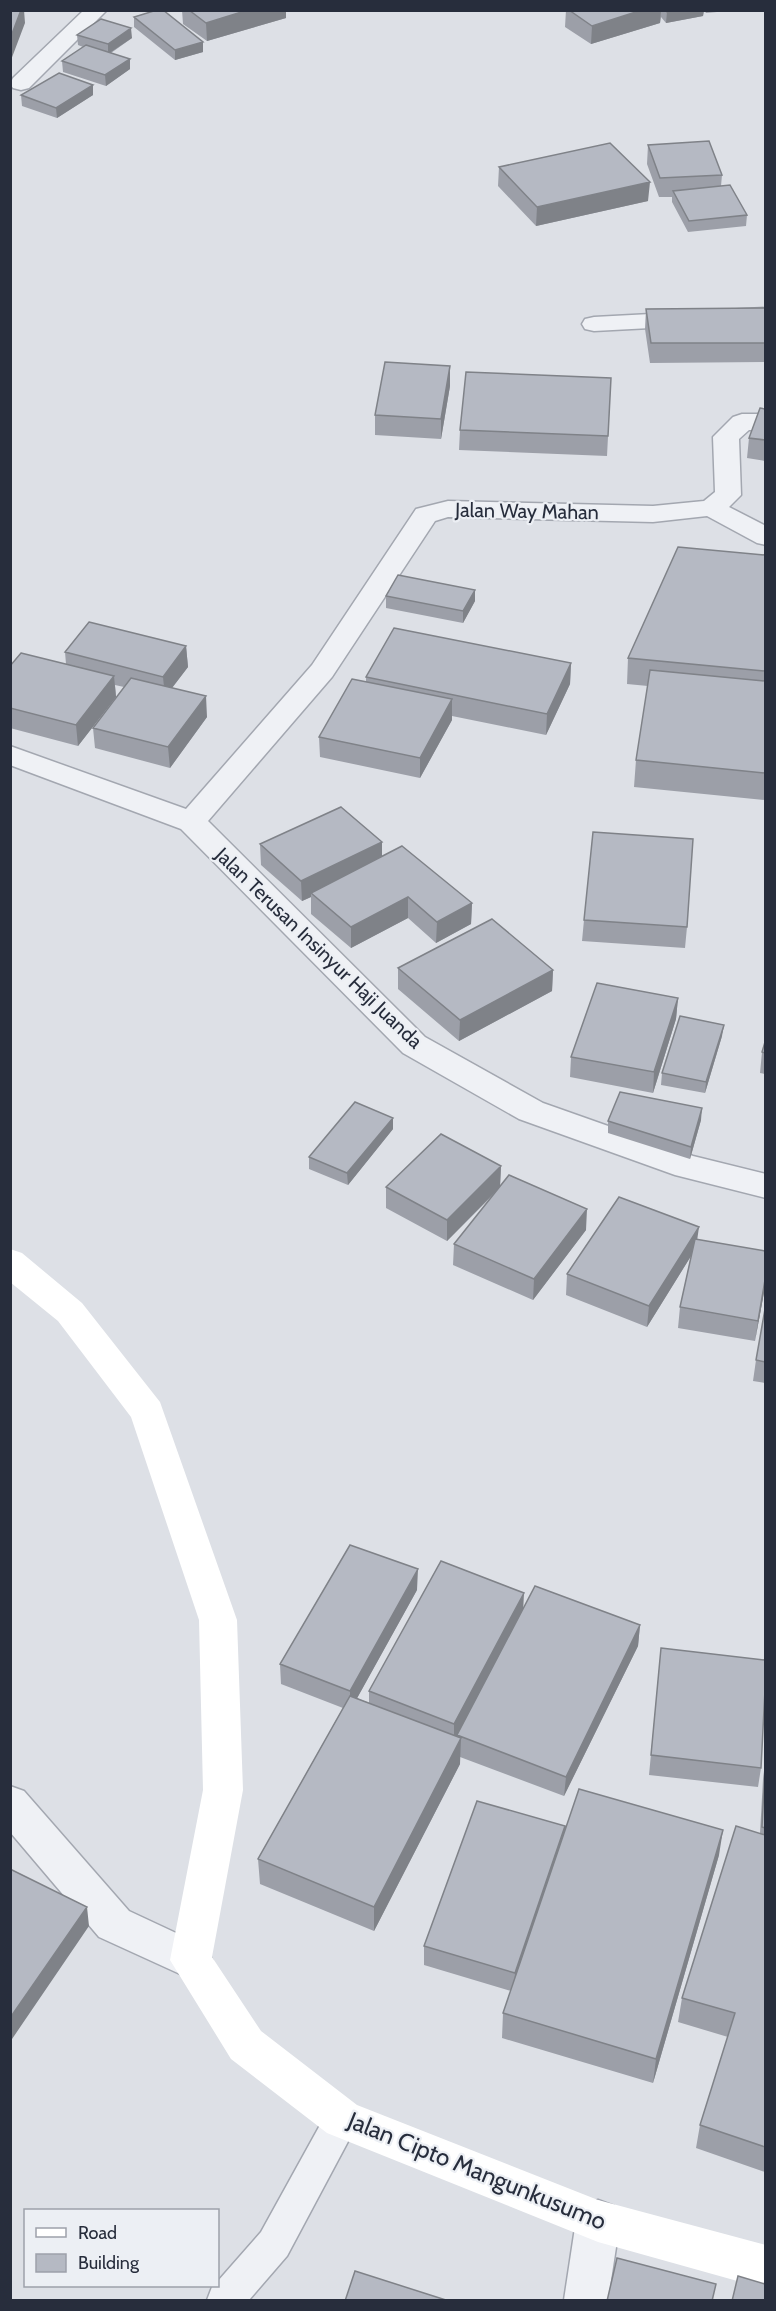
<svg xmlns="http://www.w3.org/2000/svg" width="776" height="2311" font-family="Cabin,sans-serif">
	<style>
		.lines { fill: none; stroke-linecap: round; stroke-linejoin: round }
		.lane-casing { stroke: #a3a7b0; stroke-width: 3 }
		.street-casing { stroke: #a3a7b0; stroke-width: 3 }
		.lane { fill: #eff1f5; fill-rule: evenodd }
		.street { fill: #eff1f5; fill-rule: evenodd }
		.secondary { fill: #fff; fill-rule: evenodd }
		.wall { fill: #9c9fa8 }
		.shaded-wall { fill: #7f8288 }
		.building { fill: #b5b9c3; stroke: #7f8288; stroke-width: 1.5 }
		.labels { text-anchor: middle; stroke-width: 4.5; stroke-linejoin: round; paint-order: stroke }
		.street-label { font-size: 20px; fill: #272d3c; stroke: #eceff4 }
		.near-street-label { font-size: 24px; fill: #272d3c; stroke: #eceff4 }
	</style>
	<rect width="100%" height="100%" fill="#dde0e6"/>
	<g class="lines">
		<defs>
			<path id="lane" d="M342,2102L354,2107L360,2119L287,2256L249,2300H207L212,2287L218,2286V2281L261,2232L330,2107Z"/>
			<path id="street" d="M84,10H107L29,88L21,90L13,88L10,84L13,78Z
				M766,308V322L594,331L585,329L582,324L585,319L594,317Z
				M742,414H766V430H749L739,439L741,495L729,507L766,526V545L757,543L707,516L653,522L448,517L435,521L332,677L208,821L425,1037L543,1103L693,1156L766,1174V1198L675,1175L519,1119L403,1053L181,829L10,765V746L186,809L312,665L416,509L448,501L653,506L704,501L715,492L713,437L733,417Z
				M10,1786L24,1791L129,1911L206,1947L212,1960L206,1973L191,1979L99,1937L10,1832Z
				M598,2200L614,2206L620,2221L608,2300H564L576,2221L582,2206Z"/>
		</defs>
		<use href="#lane" class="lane-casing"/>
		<use href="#street" class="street-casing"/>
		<use href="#lane" class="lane"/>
		<use href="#street" class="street"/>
		<path class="secondary" d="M10,1249L22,1253L82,1303L160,1402L237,1620L243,1790L212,1957L261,2031L357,2105L598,2200L766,2245V2289L598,2242L327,2133L231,2059L170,1960L203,1790L199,1620L131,1417L58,1321L10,1282Z"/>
	</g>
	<path class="wall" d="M152,10H163L203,42V52L175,60L134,27V17L155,11Z
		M182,10H286V18L207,41L183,24Z
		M566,10H704L703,16L666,23L661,17L660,23L591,44L565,27Z
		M704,10H739L706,13Z
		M77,35L132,38L111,53L130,69L106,86L63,72L62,61L83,47L78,45Z
		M93,85V95L57,118L22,106L21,95Z
		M648,145L722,175L721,186L747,215L746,226L688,232L672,202V197H659L647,164Z
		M499,167L648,201L536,226L498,186Z
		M765,308V362L650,363L645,329L646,309Z
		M611,378L607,456L459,450L460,430Z
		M450,386L441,439L375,435V415Z
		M765,409V461L747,458L749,438Z
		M765,555V800L634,787L636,760L648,686L627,684L628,658Z
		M475,590V601L463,623L386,608V596Z
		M186,646L188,667L172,688L207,717L170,768L95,748L93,728L124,687L115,685L116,697L78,746L10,728V666L66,664L65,652Z
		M571,663L570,684L546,735L452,716V720L420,778L320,757L319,737L366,682V677Z
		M260,844L382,856L472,903L471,924L436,943L408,918L351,948L311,914V897L302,901L261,865Z
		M584,920L687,927L685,948L582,941Z
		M398,968L553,970L552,991L459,1041L398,989Z
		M678,998L676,1019L653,1093L570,1077L571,1057Z
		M722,1036L705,1093L661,1085L662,1073Z
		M765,1042V1074L760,1073L762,1052Z
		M393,1118V1129L348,1185L309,1169V1157Z
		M701,1120L690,1159L608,1133V1121Z
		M501,1166L500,1186L586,1230L533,1300L453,1265L454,1244L498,1190L447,1241L386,1208V1187Z
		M697,1240L765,1287L755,1341L678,1328L680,1307L691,1256L647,1327L566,1295L567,1274Z
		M765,1309V1383L753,1381L756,1360Z
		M417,1590L357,1698L369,1703V1691L523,1609L640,1625L638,1646L564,1796L460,1757V1764L374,1931L260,1884L258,1859L343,1708L281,1684L280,1664Z
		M661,1648L761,1768L758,1787L649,1775Z
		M765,1762V2172L696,2148L700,2125L728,2037L678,2022L682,1998L760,1833L763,1779Z
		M564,1833L719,1855L653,2083L502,2038L503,2013L511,1991L424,1965V1946Z"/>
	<path class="shaded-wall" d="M21,10H24L25,23L11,60L10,39Z
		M248,10H286V18L207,41L206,23Z
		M642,10H661L660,23L591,44L592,26Z
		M677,10H704L703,16L666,23L667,12Z
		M131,28L132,38L108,54V44Z
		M203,42V52L175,60V50Z
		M130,59V69L106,86L105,75Z
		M93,85V95L57,118L56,108Z
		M650,182L648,201L536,226L537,207Z
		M450,366V386L441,439V419Z
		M475,590V601L463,623V611Z
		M186,646L188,667L165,697L163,677Z
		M571,663L570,684L546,735L547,714Z
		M114,676L116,697L78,746L76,725Z
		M206,696L207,717L170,768L168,747Z
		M452,699V720L420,778V758Z
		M382,842V862L311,893V897L302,901L301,881Z
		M408,897V918L351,948V927Z
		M472,903L471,924L436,943L437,922Z
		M553,970L552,991L459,1041L460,1020Z
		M678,998L676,1019L653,1093L654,1072Z
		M724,1025L722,1036L705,1093L706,1082Z
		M702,1108L701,1120L690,1159L691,1147Z
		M393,1118V1129L348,1185L347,1173Z
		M501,1166L500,1187L447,1241V1220Z
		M587,1209L586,1230L533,1300L534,1279Z
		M699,1227L696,1248L647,1327L649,1306Z
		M765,1280V1287L755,1341L758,1321Z
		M418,1569L417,1590L350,1711V1691Z
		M524,1593L523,1613L457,1735V1738L454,1743V1724Z
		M640,1625L638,1646L564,1796L566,1777Z
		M461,1738L460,1764L374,1931V1907Z
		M565,1826L563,1846L514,1992L515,1973Z
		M723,1830L719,1855L653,2083L656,2059Z
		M87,1907L89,1926L10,2042V2018Z"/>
	<path class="building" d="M10,10H21L10,39Z
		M157,10H163L203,42L175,50L134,17Z
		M189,10H248L206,23Z
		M569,10H642L592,26Z
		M665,10H677L667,12Z
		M101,19L131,28L108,44L77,35Z
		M86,45L130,59L105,75L62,61Z
		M59,73L93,85L56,108L21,95Z
		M709,141L722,175L660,178L648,145Z
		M610,143L650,182L537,207L499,167Z
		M730,185L747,215L689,221L673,191Z
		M765,308V343H651L646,309Z
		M385,362L450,366L441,419L375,415Z
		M466,372L611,378L608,436L460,430Z
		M760,408L765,409V440L749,438Z
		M678,547L765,555V671L628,658Z
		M398,575L475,590L463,611L386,596Z
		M89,622L186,646L163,677L65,652Z
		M394,628L571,663L547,714L366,677Z
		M21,653L114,676L76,725L10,708V666Z
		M650,670L765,681V773L636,760Z
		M131,678L206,696L168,747L93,728Z
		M352,679L452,699L420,758L319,737Z
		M341,807L382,842L301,881L260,844Z
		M593,832L693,839L687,927L584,920Z
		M402,846L472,903L437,922L408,897L351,927L311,893Z
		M492,919L553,970L460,1020L398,968Z
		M597,983L678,998L654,1072L571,1057Z
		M680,1016L724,1025L706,1082L662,1073Z
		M765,1042V1053L762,1052Z
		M620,1092L702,1108L691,1147L608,1121Z
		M355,1102L393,1118L347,1173L309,1157Z
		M441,1134L501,1166L447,1220L386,1187Z
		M509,1175L587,1209L534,1279L454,1244Z
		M619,1197L699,1227L649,1306L567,1274Z
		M695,1239L765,1251V1280L758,1321L680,1307Z
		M765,1309V1362L756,1360Z
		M350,1545L418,1569L350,1691L280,1664Z
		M441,1561L524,1593L454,1724L369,1691Z
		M535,1586L640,1625L566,1777L457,1735Z
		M661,1648L765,1660V1690L761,1768L651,1755Z
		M350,1696L461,1738L374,1907L258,1859Z
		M765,1768V1828L762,1827Z
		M579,1789L723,1830L656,2059L503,2013Z
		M477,1801L565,1826L515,1973L424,1946Z
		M736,1826L765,1835V2147L700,2125L735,2013L682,1998Z
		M10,1869L87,1907L10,2018Z
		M617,2258L716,2284L712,2301H607Z
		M355,2271L449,2301H345Z
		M738,2276L765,2284V2301H732Z"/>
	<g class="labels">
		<g class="street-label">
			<text transform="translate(527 511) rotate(1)" y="7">Jalan Way Mahan</text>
			<text transform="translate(319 948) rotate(44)" y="7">Jalan Terusan Insinyur Haji Juanda</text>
		</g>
		<g class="near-street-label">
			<text transform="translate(477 2171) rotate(22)" y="8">Jalan Cipto Mangunkusumo</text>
		</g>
	</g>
	<rect width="776" height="2311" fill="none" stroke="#272d3c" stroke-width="24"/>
	<rect x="24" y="2209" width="195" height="78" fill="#eceff4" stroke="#9da1aa" stroke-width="1.5"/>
	<rect x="36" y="2228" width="30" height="9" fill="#ffffff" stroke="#9da1aa" stroke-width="1.5"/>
	<text x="78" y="2239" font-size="18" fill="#272d3c">Road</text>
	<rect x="36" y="2254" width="30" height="18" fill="#b5b9c3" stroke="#9da1aa" stroke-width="1.5"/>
	<text x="78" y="2269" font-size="18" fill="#272d3c">Building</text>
</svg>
